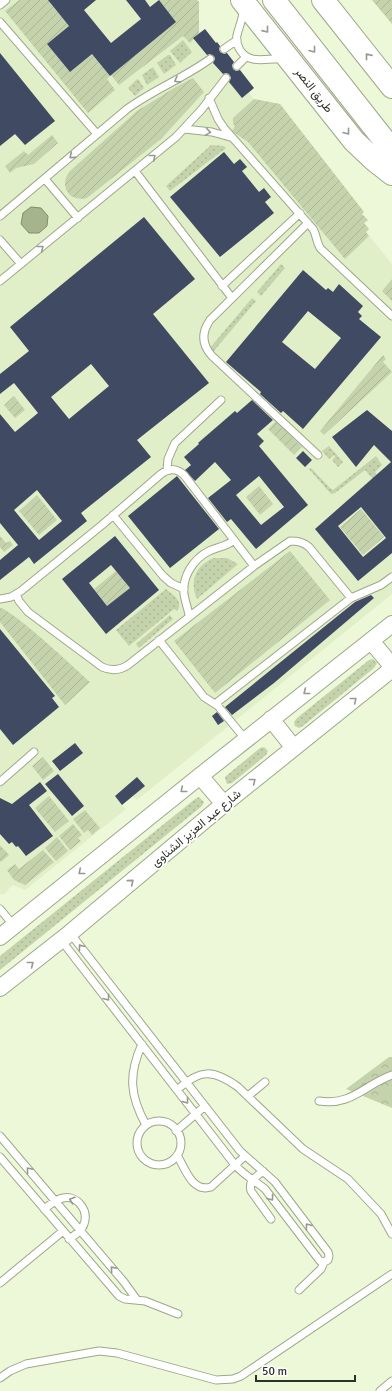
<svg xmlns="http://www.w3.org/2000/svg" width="392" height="1391" font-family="Signika,Vazirmatn,sans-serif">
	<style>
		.built { fill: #e1efc8 }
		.grass { fill: url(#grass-dots) }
		.park { fill: url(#park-crowns) }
		.garden { fill: url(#garden-furrows) }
		.water { fill: #a5b48a; stroke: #818d6c }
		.building { fill: #414a63; fill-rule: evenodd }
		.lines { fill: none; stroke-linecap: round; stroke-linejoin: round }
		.service-casing { stroke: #9da88a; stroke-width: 9 }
		.tertiary-casing { stroke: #9da88a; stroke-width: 18 }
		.trunk-casing { stroke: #9da88a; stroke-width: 24 }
		.service { stroke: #fff; stroke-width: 7 }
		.tertiary { stroke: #fff; stroke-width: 16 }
		.trunk { stroke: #fff; stroke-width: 22 }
		.oneway { stroke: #969892 }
		.labels { text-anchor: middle; stroke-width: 4; stroke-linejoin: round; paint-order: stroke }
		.street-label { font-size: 12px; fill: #2e3226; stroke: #fff }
	</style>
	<defs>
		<pattern id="grass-dots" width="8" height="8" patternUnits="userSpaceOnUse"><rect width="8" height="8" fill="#c5d3ad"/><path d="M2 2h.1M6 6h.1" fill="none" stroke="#aab695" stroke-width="1.8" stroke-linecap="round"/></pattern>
		<pattern id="park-crowns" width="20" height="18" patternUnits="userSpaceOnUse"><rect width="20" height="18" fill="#c5d3ad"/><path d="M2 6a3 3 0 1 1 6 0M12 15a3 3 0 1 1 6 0" fill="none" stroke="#aab695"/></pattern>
		<pattern id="garden-furrows" width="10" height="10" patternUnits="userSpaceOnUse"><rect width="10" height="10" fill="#c5d3ad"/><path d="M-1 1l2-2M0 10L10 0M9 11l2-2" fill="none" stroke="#aab695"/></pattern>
	</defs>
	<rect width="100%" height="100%" fill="#ecf8d8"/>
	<path class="built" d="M0,0H197L199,2V33L205,29L216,43L217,42L254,88L249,93L254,99L280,104L364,212L362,214L368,220L364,223L369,229L366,232L392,264V594L137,800L132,796L122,805L126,809L25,890L13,885L8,889L9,890L3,895L0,894Z"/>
	<path class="grass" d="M183,40L192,52L180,63L170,51Z
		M168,55H170L176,65L164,74L157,63Z
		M153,67L159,77L147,85L142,75Z
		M137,79L139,80L144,88L135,96L128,88Z
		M211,145L224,146L226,148L170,191L166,186Z
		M281,264L285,268L261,296L257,292Z
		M252,298L256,301L213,352L209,349Z
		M329,446L343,462L338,467L332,460L335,457L334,455L329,459L322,451Z
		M376,456L382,465L375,472L383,481L378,485L365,470L335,493L331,494L309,469L311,468L330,488L333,490Z
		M214,558H227L238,564L197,599C189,581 196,565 214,558Z
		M166,589C173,595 184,601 177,611L174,609L129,646L116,630Z
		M170,615L173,619L139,648L136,644Z
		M373,659L377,663L374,668L303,726L299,728L295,726L294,722L297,718L369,660Z
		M264,747L268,751L266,755L232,783L227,784L225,778L226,776L260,748Z
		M199,797L204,802L202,806L0,970V956L195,799Z"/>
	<path class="park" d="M389,1057H392V1108L346,1089Z"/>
	<path class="garden" d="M19,0H54L51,4L69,26L47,44L70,72L92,54L110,76L107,79L115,90L88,113L5,11Z
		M159,0H197L199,2V33L190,43L183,36L119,85L111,75L176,22Z
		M372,0H392V24Z
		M193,78L204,92L161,139L87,198C69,203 58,185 70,171L137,111L174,88Z
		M254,99L280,104L364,212L362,214L368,220L364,223L369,229L366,232L369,236L345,259L248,142L232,131L235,126L233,124V118Z
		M52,135L58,143L34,164L16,168L10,173L5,166L24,151L28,155Z
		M392,279V301L382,291Z
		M383,355L386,359L383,362L392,372L324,435L320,431Z
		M14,396L25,410L15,418L4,405Z
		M276,421L302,447L294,455L268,429Z
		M259,486L273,504L260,515L246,497Z
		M37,495L57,520L39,535L19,511Z
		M361,509L384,537L363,555L340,527Z
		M0,536L6,543L10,541L13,545L4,552L0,547Z
		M290,551L330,600L215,693L174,641Z
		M116,571L130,588L107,606L94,589Z
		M0,608C12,609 77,670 90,682L65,705L0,622Z
		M43,757L54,771L43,780L32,766Z
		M49,796L69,821L55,832L35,808Z
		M85,810L100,828L92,835L88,830L84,833L73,819Z
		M73,824L82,835L78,838L81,841L70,850L59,836Z
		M57,837L68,851L56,861L45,848Z
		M0,845L9,855L1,862L0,861Z
		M43,850L54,862L25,885L14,880L7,870L15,864L19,869Z"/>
	<path class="water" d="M31,207L41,208L48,216L47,226L39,233H29L21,224L23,213Z"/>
	<path class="building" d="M48,0H96L84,10L111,43L141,19L126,0H145L150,7L159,0L176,22L110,76L92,54L70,72L47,44L69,26Z
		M205,29L216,43L217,42L220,46L219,49L220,52L224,54L227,53L234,62L232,65L233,69L236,71L240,70L254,88L242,98L229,82L231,78L229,74L226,73L223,74L213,63L215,59L214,56L210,54L207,55L193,38Z
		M0,53L55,121L25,145L15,134L0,146Z
		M224,152L234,164L240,159L247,167L242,171L259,192L264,188L271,197L265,202L274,213L220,257L170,197Z
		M144,217L195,279L153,314L209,383L137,440L151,457L81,513L87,521L34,564L29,557L0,580V560L18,545L0,523V414L15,432L38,413L14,383L0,394V374L29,351L10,327ZM91,364L109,386L69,419L51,397ZM37,490L62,521L39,540L14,510Z
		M303,270L326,290L328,288L333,292L339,284L363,306L358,312L362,316L359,319L381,337L303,429L283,411L281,413L260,394L261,392L226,362ZM308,311L341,338L315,369L282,342Z
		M252,400L273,420L257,434L264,441L259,446L308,505L256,549L231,519L227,522L208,498L231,480L215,462L195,481L185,470L191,465L184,457L199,444L198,443L235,411L237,413ZM259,476L284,507L261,525L236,495Z
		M367,410L392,431V553L358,581L315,529L391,462L374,445L356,467L332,437ZM361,507L386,538L363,557L338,526Z
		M303,451L312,460L305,467L296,458Z
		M177,476L219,529L170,568L128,516Z
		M115,536L159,590L106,634L62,579ZM111,565L130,588L107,606L89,583Z
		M371,595L374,598L274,683L232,715L225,707L355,602Z
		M0,629L55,696L52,698L59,707L13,745L0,729Z
		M217,712L224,721L218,725L212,716Z
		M75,743L83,753L60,771L52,761Z
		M58,774L84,806L72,816L45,784Z
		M137,777L145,786L122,805L115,796Z
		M40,782L47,791L29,805L53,836L26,856L18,846L16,847L12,842L9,844L0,834V798L12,804Z"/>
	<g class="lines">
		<defs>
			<path id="service" d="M0,5L6,0
				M243,10C243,20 239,26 237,35C236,40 237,45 240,50C250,66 269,57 284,59
				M0,22L97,134
				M224,49L237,40
				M237,66L246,57
				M209,98L218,119L224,128L313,229C317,235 316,243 321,249L392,316
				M184,129L212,132L230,137
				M135,171L232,298
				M45,179L78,218
				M0,216L127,109C153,90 184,78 210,59
				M308,223L210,320C201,333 202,345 212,356L318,455
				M0,240L21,264
				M0,281L176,137L202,109L226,78
				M222,286L300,213
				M167,470L168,459L175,443L221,400
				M113,515L163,576L171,583L184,589
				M16,594L19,601L28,612L102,667C111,671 119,671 128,665L254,566L290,541C298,541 303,542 309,547L351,598
				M0,599L11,597L21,591L102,525L161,474C169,468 177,468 184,475L254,566
				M189,615C188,609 185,601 184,594C182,577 193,559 209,551C217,547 226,547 234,540
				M159,640L204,697L218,706L246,740
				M215,704L351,598L381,585L392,577
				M0,782L34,752
				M0,909L14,926
				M61,940L235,1165C245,1176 254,1180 265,1189L320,1261L324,1262L328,1260L329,1256L328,1252L275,1182L240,1151L70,933
				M142,1044C128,1075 130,1096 146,1125
				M177,1090C200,1069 213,1069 238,1087L303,1149L348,1179L381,1214L392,1234
				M248,1096L265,1082
				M319,1101C352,1106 364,1085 392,1075
				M137 1143a22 22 0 1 1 44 0a22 22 0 1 1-44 0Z
				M176,1131L205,1106
				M0,1136L124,1282L137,1300
				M177,1155C185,1168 192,1193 211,1187L245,1156
				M0,1157L119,1296L125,1299L145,1301L178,1314
				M263,1171C256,1177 248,1181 251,1191L271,1219
				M44,1209C50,1205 56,1199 63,1198C77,1195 89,1210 84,1224C82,1231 75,1235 69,1239
				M0,1283L63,1231
				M299,1290L321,1269L324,1262
				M0,1378L10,1371L26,1364L99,1351L117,1353L216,1380L233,1379L241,1376L392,1274
				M380,1391L392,1381"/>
			<path id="tertiary" d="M371,641L392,666
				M271,719L294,748
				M200,776L224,804
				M0,937L200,776L392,624
				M0,988L70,933L224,804L392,669"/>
			<path id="trunk" d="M242,0L354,141L373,159L392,174
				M274,0L392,150
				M323,0L392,87"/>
		</defs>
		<use href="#service" class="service-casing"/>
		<use href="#tertiary" class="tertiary-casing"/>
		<use href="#trunk" class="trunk-casing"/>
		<use href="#service" class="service"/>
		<use href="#tertiary" class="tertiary"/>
		<use href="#trunk" class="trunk"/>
	</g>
	<defs><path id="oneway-chevron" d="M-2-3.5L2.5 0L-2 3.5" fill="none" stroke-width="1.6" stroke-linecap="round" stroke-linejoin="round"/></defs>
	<g class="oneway">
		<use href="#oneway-chevron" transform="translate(266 30) rotate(51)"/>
		<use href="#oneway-chevron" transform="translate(313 50) rotate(52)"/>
		<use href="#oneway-chevron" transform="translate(368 56) rotate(-129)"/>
		<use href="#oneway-chevron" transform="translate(177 80) rotate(151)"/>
		<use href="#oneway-chevron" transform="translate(208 132) rotate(9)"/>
		<use href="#oneway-chevron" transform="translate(347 132) rotate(52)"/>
		<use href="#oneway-chevron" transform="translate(72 156) rotate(140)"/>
		<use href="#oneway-chevron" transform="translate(153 157) rotate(-39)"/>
		<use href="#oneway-chevron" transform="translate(41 248) rotate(-39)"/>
		<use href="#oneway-chevron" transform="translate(306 692) rotate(142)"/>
		<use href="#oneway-chevron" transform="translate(354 700) rotate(-39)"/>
		<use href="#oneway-chevron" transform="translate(253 781) rotate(-39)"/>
		<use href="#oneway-chevron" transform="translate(183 790) rotate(141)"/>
		<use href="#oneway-chevron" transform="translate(81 872) rotate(141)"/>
		<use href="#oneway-chevron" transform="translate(131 882) rotate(-40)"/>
		<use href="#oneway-chevron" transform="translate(81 947) rotate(-128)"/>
		<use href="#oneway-chevron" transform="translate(31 964) rotate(-38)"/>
		<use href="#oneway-chevron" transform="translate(107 998) rotate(53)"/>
		<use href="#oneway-chevron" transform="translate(186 1101) rotate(52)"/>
		<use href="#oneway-chevron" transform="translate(29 1170) rotate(-130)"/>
		<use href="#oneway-chevron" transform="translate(271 1198) rotate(53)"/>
		<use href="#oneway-chevron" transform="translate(72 1200) rotate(-162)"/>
		<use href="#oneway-chevron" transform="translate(308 1226) rotate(-127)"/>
		<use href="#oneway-chevron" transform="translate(113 1269) rotate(-131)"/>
	</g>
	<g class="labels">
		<g class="street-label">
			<text transform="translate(314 90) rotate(52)" y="4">طريق النصر</text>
			<text transform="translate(196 828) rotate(-40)" y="4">شارع عبد العزيز الشناوى</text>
		</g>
	</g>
	<path d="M256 1375v6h99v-6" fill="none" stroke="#2e3226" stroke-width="2"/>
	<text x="262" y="1375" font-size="12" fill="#2e3226" stroke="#ffffff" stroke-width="3" paint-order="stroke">50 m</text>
</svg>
